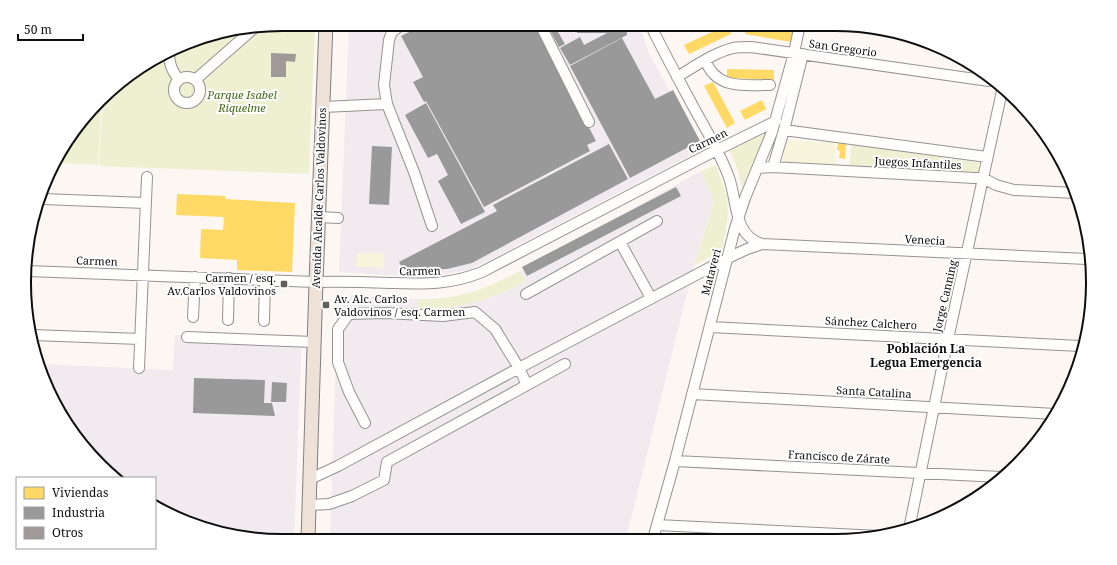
<svg xmlns="http://www.w3.org/2000/svg" width="1117" height="565" font-family="'Noto Serif',serif">
	<style>
		.industrial { fill: #f1ebef }
		.green { fill: #eff0d2 }
		.pitch { fill: #f6f4db }
		.homes { fill: #ffd966 }
		.industry { fill: #999 }
		.building { fill: #9f9a98 }
		.lines { fill: none; stroke-linecap: round; stroke-linejoin: round }
		.minor-casing { stroke: #959391; stroke-width: 12 }
		.major-casing { stroke: #82807e; stroke-width: 15 }
		.minor { stroke: #fffefd; stroke-width: 10 }
		.major { stroke: #ede1d8; stroke-width: 13 }
		.poi-dot { fill: #61605e; stroke: #fff; stroke-width: 1.5 }
		.labels { text-anchor: middle; stroke-width: 4; stroke-linejoin: round; paint-order: stroke }
		.street-label { font-size: 11px; fill: #0e0e0e; stroke: #fff }
		.park-label { font-size: 11px; font-style: italic; fill: #45691b; stroke: #fff }
		.poi-label { font-size: 11px; fill: #0e0e0e; stroke: #fff; text-anchor: end }
		.neighbourhood-label { font-size: 12px; font-weight: bold; fill: #0e0e0e; stroke: #fff }
		.rim { fill: none; stroke: #0e0e0e; stroke-width: 2 }
	</style>
	<rect width="100%" height="100%" fill="#fcf7f2"/>
	<path class="industrial" d="M349,24H639L649,53L701,150L482,264L468,270L441,275L416,277L339,272Z
		M701,171L714,200L694,265L626,539L330,540L338,295L418,299V310H439L483,300L507,291L526,281L520,271Z
		M175,335H302L294,540H266L168,514L155,505V478H118L100,465L51,397L41,364L173,370Z"/>
	<path class="green" d="M283,24H315L309,174L99,166L102,113L106,98L125,78L199,38Z
		M104,100L101,113L98,165L57,163L67,139Z
		M767,131L742,188L738,170L729,149Z
		M852,144L979,163L978,175L849,167Z
		M716,165L727,197L728,215L722,251L694,265L714,201L701,171Z
		M520,271L526,281C493,299 456,311 418,310V299C441,300 468,295 489,286C499,281 510,276 520,271Z"/>
	<path class="pitch" d="M785,140L836,143L834,167L783,164Z
		M357,253H384V268L356,267Z"/>
	<path class="homes" d="M727,25L731,34L689,54L684,45Z
		M747,25L793,32L791,42L745,34Z
		M727,69L774,70V80L727,78Z
		M713,82L735,123L727,128L704,86Z
		M762,100L766,109L745,120L740,111Z
		M838,143L846,144L845,159L839,158L840,151L837,150Z
		M177,194L225,196V199L295,203L292,272L237,270V260L200,258L201,229L223,230L224,217L176,215Z"/>
	<path class="industry" d="M425,24H535L596,141L587,145L590,151L484,207L426,101L424,102L413,82L423,77L401,36Z
		M577,24H627V35L570,65L560,48L580,37L584,45L607,33H577Z
		M554,25L565,44L559,47L549,28Z
		M622,38L655,99L673,90L700,141L630,178L570,66Z
		M426,103L485,212L461,224L438,181L448,175L437,154L428,158L405,115Z
		M609,144L628,179L472,263L447,269L404,271L399,262L497,211L493,205Z
		M372,146L392,147L389,205L369,204Z
		M676,187L681,196L527,276L522,267Z
		M194,378L265,380L264,403H272L275,416L193,413Z
		M272,382L287,383L286,402H271Z"/>
	<path class="building" d="M271,53L296,54L295,62L286,61V77H271Z"/>
	<g class="lines">
		<defs>
			<path id="minor" d="M540,24L589,122
				M650,24C664,53 679,80 694,108C706,130 719,151 728,175C738,199 732,235 762,244
				M169,54C169,65 173,72 179,80
				M705,60C717,90 743,85 770,85
				M677,77C694,67 713,53 733,48C739,47 745,47 751,47L989,81
				M174 90a13 13 0 1 1 26 0a13 13 0 1 1-26 0Z
				M195,80L252,30
				M387,104L414,172L432,226
				M323,107L387,104L384,85L389,40L392,32L402,24
				M784,130L987,157
				M773,167L784,130L803,54
				M758,168L773,167L975,178H983L996,185L1014,190L1075,193
				M43,199L145,203
				M319,217L338,218
				M620,242L651,298
				M28,271L316,282C341,281 366,282 391,283C424,284 450,285 482,272L707,155L776,121
				M526,294L657,221
				M193,317L195,277
				M228,320L229,278
				M264,321L265,280
				M710,327L1080,346
				M32,335L140,339
				M187,337L314,342
				M139,368L147,177
				M692,394L1055,414
				M365,423L349,392L338,362V329L349,314L385,313L443,316L475,312L495,329L519,368L527,385
				M675,461L1001,477
				M310,479L338,466L519,368L728,258L747,249L762,244L1087,259
				M309,505L329,504L352,496L384,480L387,462L527,385L565,364
				M657,525L880,536
				M909,529L948,339L1002,91
				M653,539L675,461L735,228L745,198L772,132L794,53L800,24"/>
			<path id="major" d="M308,540L316,282L326,24"/>
		</defs>
		<use href="#minor" class="minor-casing"/>
		<use href="#major" class="major-casing"/>
		<use href="#minor" class="minor"/>
		<use href="#major" class="major"/>
	</g>
	<g class="poi-dot">
		<rect x="280" y="280" width="8" height="8" rx="2"/>
		<rect x="322" y="301" width="8" height="8" rx="2"/>
	</g>
	<g class="labels">
		<g class="street-label">
			<text transform="translate(843 48) rotate(8)" y="4">San Gregorio</text>
			<text transform="translate(708 141) rotate(-26)" y="4">Carmen</text>
			<text transform="translate(918 163) rotate(3)" y="4">Juegos Infantiles</text>
			<text transform="translate(319 198) rotate(-88)" y="4">Avenida Alcalde Carlos Valdovinos</text>
			<text transform="translate(925 240) rotate(3)" y="4">Venecia</text>
			<text transform="translate(97 261) rotate(2)" y="4">Carmen</text>
			<text transform="translate(420 271) rotate(-1)" y="4">Carmen</text>
			<text transform="translate(711 272) rotate(-75)" y="4">Mataveri</text>
			<text transform="translate(945 296) rotate(-77)" y="4">Jorge Canning</text>
			<text transform="translate(871 323) rotate(3)" y="4">Sánchez Calchero</text>
			<text transform="translate(874 392) rotate(3)" y="4">Santa Catalina</text>
			<text transform="translate(839 457) rotate(3)" y="4">Francisco de Zárate</text>
		</g>
		<g class="park-label">
			<text x="242" y="99">Parque Isabel<tspan x="242" dy="13">Riquelme</tspan></text>
		</g>
		<g class="poi-label">
			<text x="276" y="282">Carmen / esq.<tspan x="276" dy="13">Av.Carlos Valdovinos</tspan></text>
			<text x="334" y="303" text-anchor="start">Av. Alc. Carlos<tspan x="334" dy="13">Valdovinos / esq. Carmen</tspan></text>
		</g>
		<g class="neighbourhood-label">
			<text x="926" y="353">Población La<tspan x="926" dy="14">Legua Emergencia</tspan></text>
		</g>
	</g>
	<path d="M0 0H1117V565H0ZM282 31H835A251 251 0 0 1 1086 282V283A251 251 0 0 1 835 534H282A251 251 0 0 1 31 283V282A251 251 0 0 1 282 31Z" fill="#fff" fill-rule="evenodd"/>
	<path class="rim" d="M282 31H835A251 251 0 0 1 1086 282V283A251 251 0 0 1 835 534H282A251 251 0 0 1 31 283V282A251 251 0 0 1 282 31Z"/>
	<rect x="16" y="477" width="140" height="72" fill="#ffffff" stroke="#9f9f9f"/>
	<rect x="24" y="487" width="20" height="12" fill="#ffd966" stroke="#9f9f9f"/>
	<text x="52" y="497" font-size="12" fill="#0e0e0e">Viviendas</text>
	<rect x="24" y="507" width="20" height="12" fill="#999999" stroke="#9f9f9f"/>
	<text x="52" y="517" font-size="12" fill="#0e0e0e">Industria</text>
	<rect x="24" y="527" width="20" height="12" fill="#9f9a98" stroke="#9f9f9f"/>
	<text x="52" y="537" font-size="12" fill="#0e0e0e">Otros</text>
	<path d="M18 34v6h65v-6" fill="none" stroke="#0e0e0e" stroke-width="2"/>
	<text x="24" y="34" font-size="12" fill="#0e0e0e" stroke="#ffffff" stroke-width="3" paint-order="stroke">50 m</text>
</svg>
